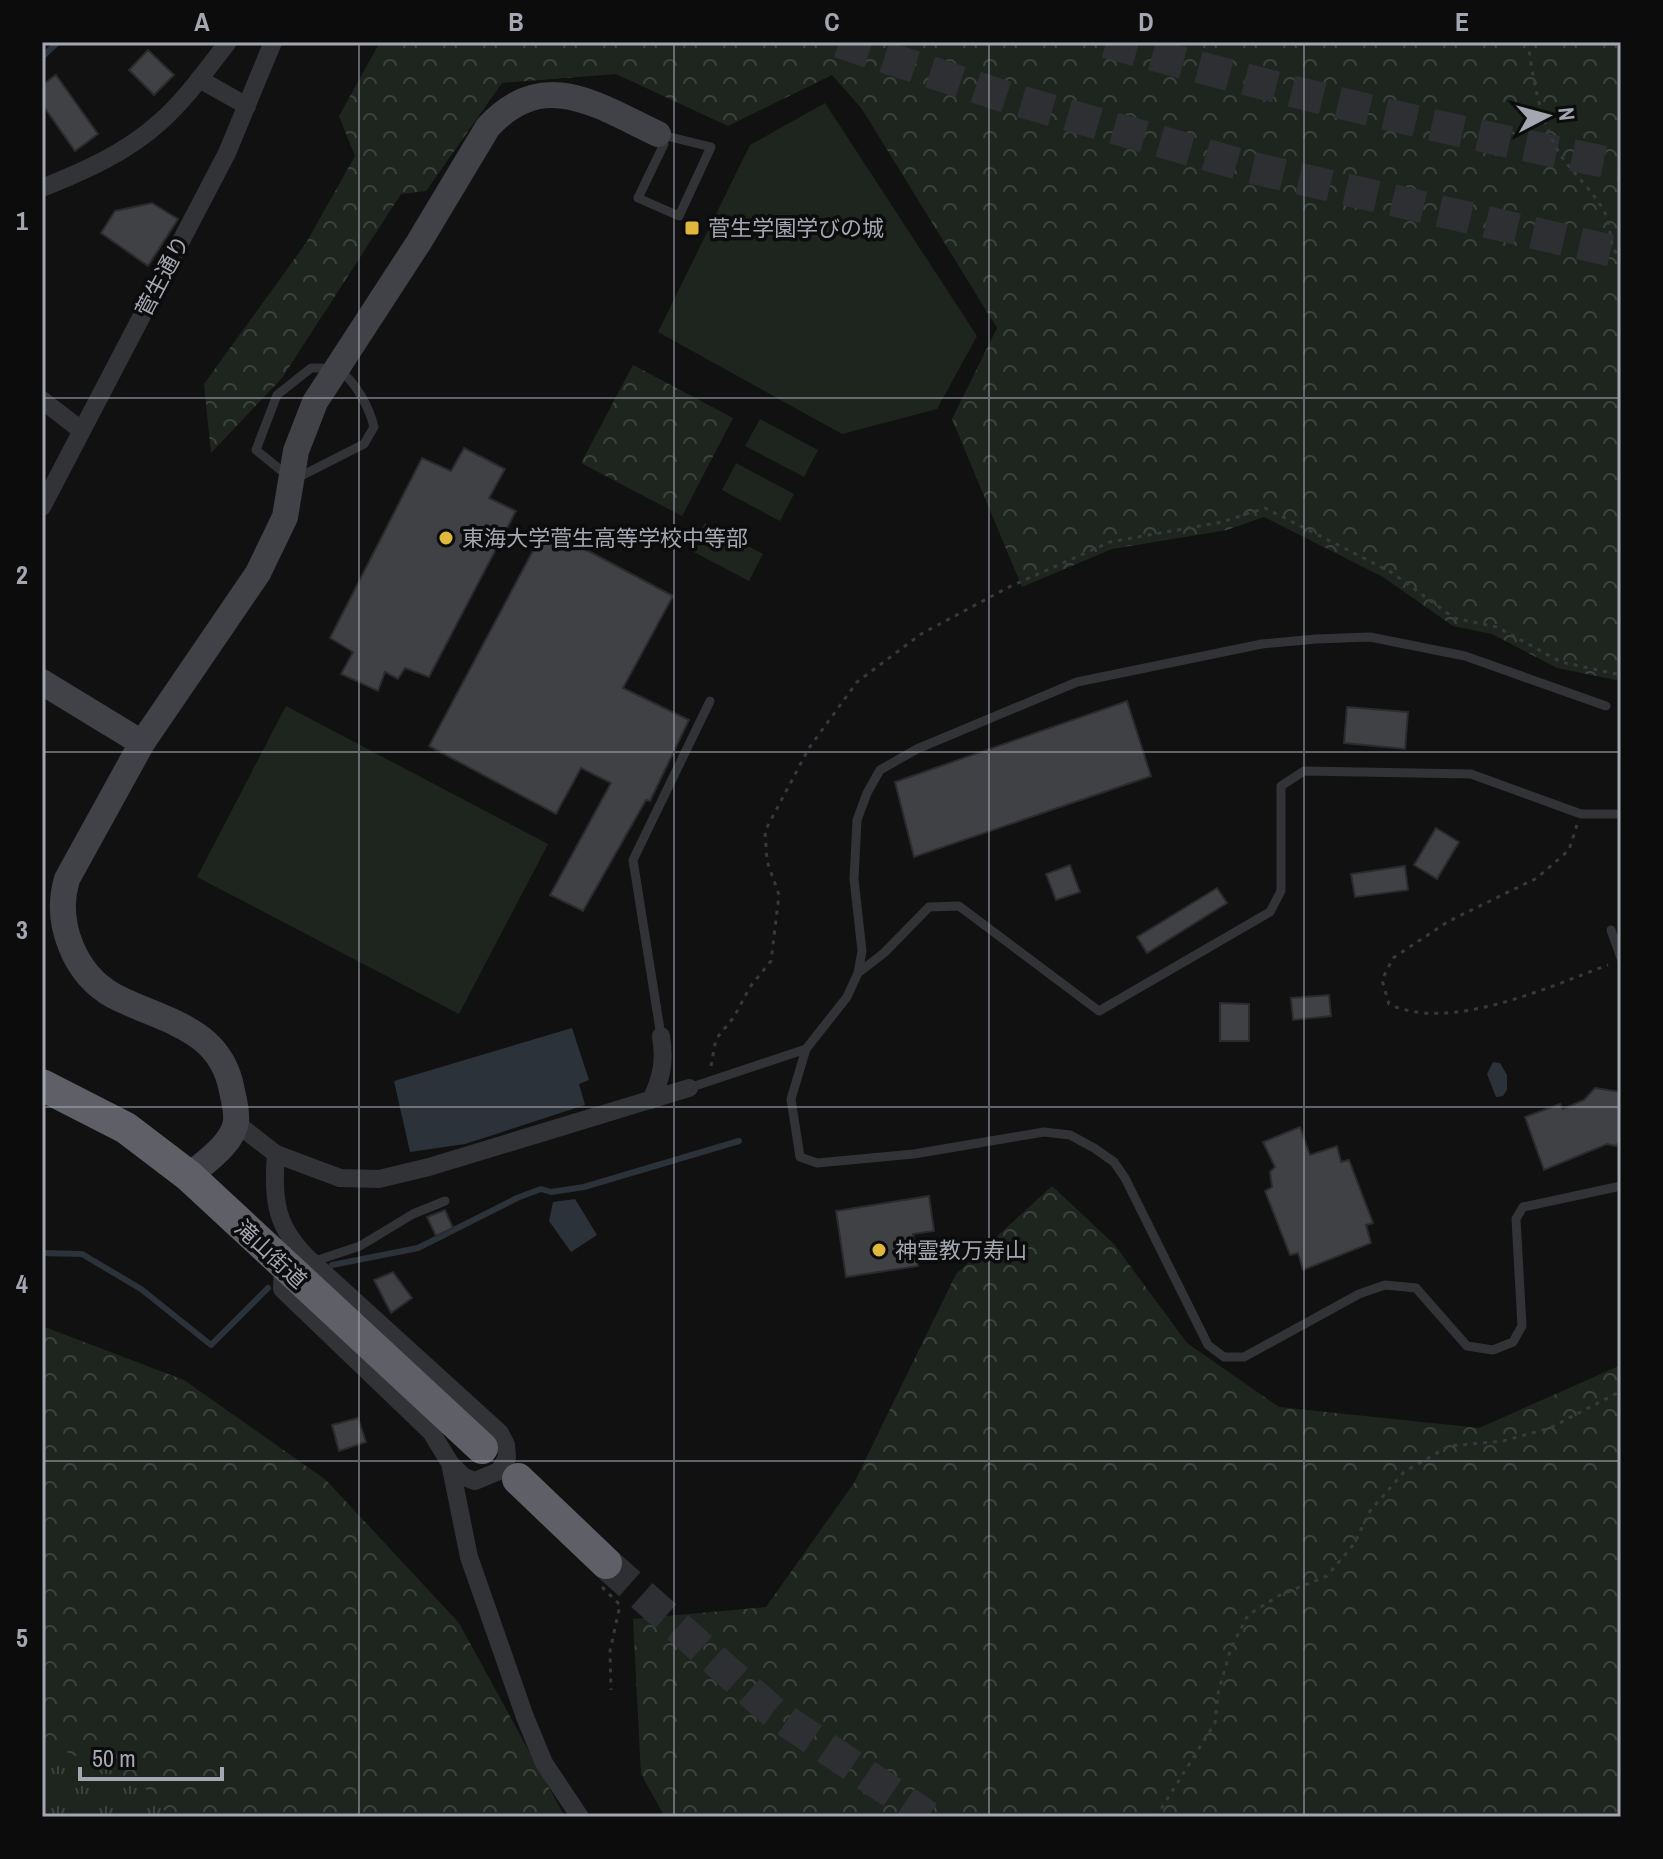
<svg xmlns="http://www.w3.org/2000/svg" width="1663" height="1859" font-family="'Archivo Narrow','Noto Sans JP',sans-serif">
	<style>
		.grass { fill: url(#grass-tufts) }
		.forest { fill: url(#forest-crowns) }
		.pitch { fill: #1e251f }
		.water { fill: #2c323a }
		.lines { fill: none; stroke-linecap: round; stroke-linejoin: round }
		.stream { stroke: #2c323a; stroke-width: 6 }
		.building { fill: #404145; stroke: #2b2b2e; stroke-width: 2 }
		.highway-tunnel { stroke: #2e2f32; stroke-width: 32; stroke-dasharray: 32 16; stroke-linecap: butt }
		.path { stroke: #38393e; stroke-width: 3; stroke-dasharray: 4 6; stroke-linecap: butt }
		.lane { stroke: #323337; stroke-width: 9 }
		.street { stroke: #323337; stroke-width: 18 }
		.secondary { stroke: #414247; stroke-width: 26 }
		.highway { stroke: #5f6067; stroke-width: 32 }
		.grid { fill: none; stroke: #a4a7b2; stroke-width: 2; stroke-opacity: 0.55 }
		.poi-dot { fill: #dfb83c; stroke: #0c0c0d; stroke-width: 3 }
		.labels { text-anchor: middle; stroke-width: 7; stroke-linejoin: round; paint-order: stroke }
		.poi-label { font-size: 22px; fill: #a4a7b2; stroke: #0c0c0d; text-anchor: start }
		.street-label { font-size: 22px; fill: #a4a7b2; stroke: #0c0c0d }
		.neatline { fill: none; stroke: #a4a7b2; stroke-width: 3 }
		.grid-label { font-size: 26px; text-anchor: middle; font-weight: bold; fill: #a4a7b2 }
	</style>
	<defs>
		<pattern id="grass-tufts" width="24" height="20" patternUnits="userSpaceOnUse" patternTransform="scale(2)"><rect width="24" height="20" fill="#1e251f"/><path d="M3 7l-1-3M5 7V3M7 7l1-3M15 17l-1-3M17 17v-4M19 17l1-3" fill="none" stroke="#3c423d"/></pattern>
		<pattern id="forest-crowns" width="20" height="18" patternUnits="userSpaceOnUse" patternTransform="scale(2)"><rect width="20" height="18" fill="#1e251f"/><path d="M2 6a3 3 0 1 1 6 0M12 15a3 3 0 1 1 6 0" fill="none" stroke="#3c423d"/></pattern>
	</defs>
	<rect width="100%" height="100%" fill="#111112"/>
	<path class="grass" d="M42,1692L253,1817H42Z"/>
	<path class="forest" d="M380,42H1621V681L1557,668L1492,634L1453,626L1383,577L1264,517L1227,530L1112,549L1022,587L952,419L997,328L862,109L832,75L728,126L616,74L502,83L426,191L401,194L282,378L211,453L204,384L306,243L355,156L339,116Z
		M633,365L733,418L682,516L581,463Z
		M1052,1186L1114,1244L1187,1343L1279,1407L1479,1428L1621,1365V1817H665L641,1774L633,1619L766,1607L854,1483L956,1274Z
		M42,1326L184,1380L326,1480L459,1623L565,1817H170L141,1783L42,1742Z"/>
	<path class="pitch" d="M825,103L977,336L937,409L842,434L658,332L750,145Z
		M760,419L818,450L804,477L745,446Z
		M736,463L794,494L780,521L722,490Z
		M705,523L763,554L749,581L690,550Z
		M286,706L548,844L459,1014L197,877Z"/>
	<path class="water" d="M572,1028L589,1080L579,1084L585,1105L465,1144L410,1152L394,1081Z
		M1493,1062L1500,1063L1507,1075V1090L1503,1096L1496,1097L1487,1074Z
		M575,1199L597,1235L571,1252L549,1221L553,1202Z"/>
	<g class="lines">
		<path class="stream" d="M42,57L58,42
			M42,1253L82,1254L141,1289L211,1345L268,1288
			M332,1265L418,1248L517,1198L541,1189L551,1192L584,1187L739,1141"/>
	</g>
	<path class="building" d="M148,50L174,75L154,95L129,70Z
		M56,75L98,134L75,151L42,104V85Z
		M152,203L178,219L148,266L101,233L115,211Z
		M464,448L505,469L489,498L516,511L429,677L405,668L398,679L385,672L378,691L341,674L353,652L330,638L422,458L451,471Z
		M545,528L673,596L623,688L689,720L650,801L646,800L583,911L550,895L611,783L581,768L556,814L429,746Z
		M1127,701L1151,776L914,857L895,782Z
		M1347,707L1408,712L1405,749L1344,743Z
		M1436,828L1459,842L1437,879L1414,865Z
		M1070,865L1080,892L1056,900L1046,874Z
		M1405,866L1408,890L1355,897L1351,874Z
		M1217,888L1227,903L1147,953L1137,937Z
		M1329,995L1331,1016L1293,1020L1291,998Z
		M1220,1003L1249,1004V1041H1220Z
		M1595,1088L1621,1092V1139L1616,1146L1607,1144L1544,1170L1525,1117L1560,1104L1563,1109L1584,1100Z
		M1300,1127L1310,1155L1337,1146L1341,1162L1349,1160L1373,1223L1366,1225L1371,1243L1303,1270L1298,1253L1290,1255L1265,1191L1272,1187L1270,1172L1275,1167L1263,1142Z
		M929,1196L934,1231L913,1234L918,1266L846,1277L836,1211Z
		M445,1210L453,1228L436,1236L427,1217Z
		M393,1272L412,1298L391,1313L374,1280Z
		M358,1418L366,1442L339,1451L332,1425Z"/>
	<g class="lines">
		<path class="highway-tunnel" d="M839,42L1009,98L1249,167L1621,253
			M1106,42C1276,89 1448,131 1621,165
			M606,1563L773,1712L928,1817"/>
		<path class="path" d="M1528,42C1533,80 1541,128 1564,160C1577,177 1593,192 1603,209C1614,228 1606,243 1621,260
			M1577,825L1569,850L1537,878L1449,921L1393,958L1382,980L1389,1004C1450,1033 1548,987 1608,965
			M711,1066L716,1039L734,1017L750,987L771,961L779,895L767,861L765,831L809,748L857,682L921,634L1009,587L1110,542L1222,522L1265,508L1391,572L1454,618L1497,627L1561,662L1621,675
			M602,1587L620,1605L610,1651L611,1690
			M1156,1817L1215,1723L1218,1693L1231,1648L1248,1615L1280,1595L1327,1576L1354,1544L1370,1511L1404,1472L1449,1446L1503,1441L1550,1428L1621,1391"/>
		<path class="lane" d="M658,134L711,147L679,216L638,198L664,144Z
			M311,368C318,368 331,367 337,370C355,378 370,410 374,427L364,444L293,480L256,450L277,395Z
			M1606,706L1465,656L1370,637L1316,639L1262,644L1077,682L917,749L880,770L867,793L857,820L854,879L862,951L858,973L847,997L806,1049L791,1099L800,1157L817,1163L914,1154L1044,1132L1070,1135L1094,1148L1114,1162L1125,1178L1208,1345L1224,1357H1244L1359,1294L1385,1285L1416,1288L1467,1346L1493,1350L1513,1342L1522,1326L1516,1219L1523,1207L1621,1186
			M1611,930L1621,958
			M858,973L884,953L929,907L959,906L1099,1011L1270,912L1281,891V786L1304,771L1471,774L1581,814H1621
			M661,1036L633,860L710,701
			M689,1088L806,1049
			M312,1262L360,1246L413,1214L445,1201"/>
		<path class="street" d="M199,79L247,106
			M42,188C84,171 126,153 160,122C186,99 207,69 228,42
			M42,400L81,430
			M42,507L227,153L273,42
			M651,1100C662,1077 665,1061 661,1036
			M236,1123L276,1154L340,1178L379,1179L429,1167L689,1088
			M276,1154C272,1201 276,1229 312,1262L500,1433L506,1445L507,1458L499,1471L475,1481L464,1477L450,1463L431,1432L282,1289L283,1265
			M450,1463L469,1557L525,1717L544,1763L580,1817"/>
		<path class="secondary" d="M42,682L142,743
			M189,1176C204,1163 234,1143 236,1121C237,1111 234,1100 232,1091C221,1027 162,1021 114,996C74,974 54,922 67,879L142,743L258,573L285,517L296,451L315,402L419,242L488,127C544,66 598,106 658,134"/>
		<path class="highway" d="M42,1085L126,1128L189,1176L482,1448
			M518,1479L606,1563"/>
	</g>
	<path class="grid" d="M359,42V1817M674,42V1817M989,42V1817M1304,42V1817M42,398H1621M42,752H1621M42,1107H1621M42,1461H1621"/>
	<g class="poi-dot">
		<rect x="684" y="220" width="16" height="16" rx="4"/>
		<circle cx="446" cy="538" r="8"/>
		<circle cx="879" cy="1250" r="8"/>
	</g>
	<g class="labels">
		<g class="poi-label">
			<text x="708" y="236">菅生学園学びの城</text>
			<text x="462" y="546">東海大学菅生高等学校中等部</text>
			<text x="895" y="1258">神霊教万寿山</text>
		</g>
		<g class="street-label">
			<text transform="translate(162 276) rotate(-62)" y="8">菅生通り</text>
			<text transform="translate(271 1254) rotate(43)" y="8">滝山街道</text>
		</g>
	</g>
	<rect width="1663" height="1859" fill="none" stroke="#0c0c0d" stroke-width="88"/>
	<g transform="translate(1547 116) rotate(84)" stroke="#0c0c0d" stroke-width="6" paint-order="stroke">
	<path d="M0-6L14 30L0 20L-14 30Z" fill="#a4a7b2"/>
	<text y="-12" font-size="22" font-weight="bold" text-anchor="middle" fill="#a4a7b2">N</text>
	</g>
	<path d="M80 1767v12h142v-12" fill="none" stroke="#a4a7b2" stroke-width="4"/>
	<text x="92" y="1767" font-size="24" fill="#a4a7b2" stroke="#0c0c0d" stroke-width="6" paint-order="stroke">50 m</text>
	<rect x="44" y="44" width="1575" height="1771" class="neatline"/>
	<g class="grid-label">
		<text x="202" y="31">A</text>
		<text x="516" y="31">B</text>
		<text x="832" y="31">C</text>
		<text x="1146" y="31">D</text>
		<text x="1462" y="31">E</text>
		<text x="22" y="230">1</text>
		<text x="22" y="584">2</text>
		<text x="22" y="939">3</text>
		<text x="22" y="1293">4</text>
		<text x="22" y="1647">5</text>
	</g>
</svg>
